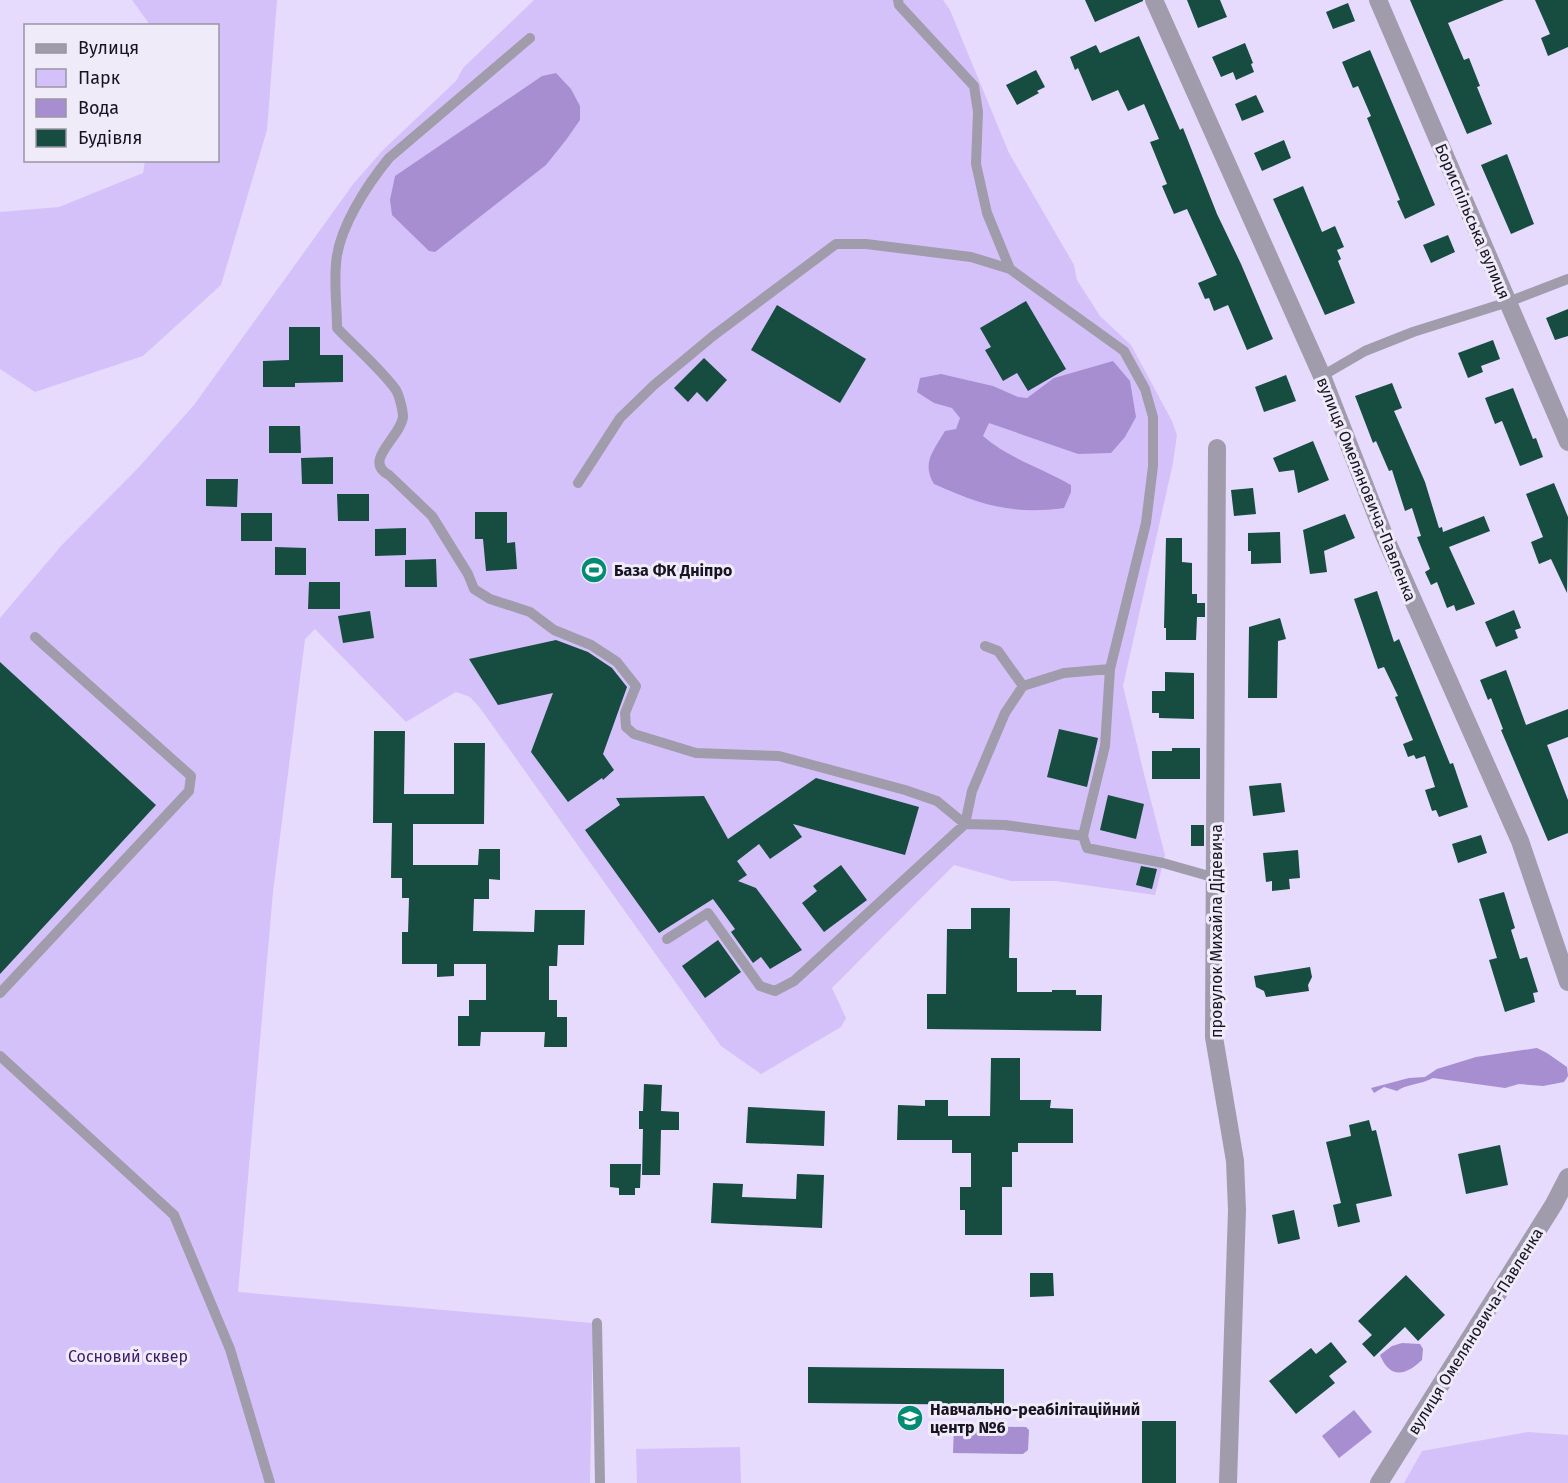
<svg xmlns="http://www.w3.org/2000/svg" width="1568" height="1483" font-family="'Fira Sans',sans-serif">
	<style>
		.green { fill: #d5c1fa }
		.water { fill: #a78ed1 }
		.building { fill: #174c40 }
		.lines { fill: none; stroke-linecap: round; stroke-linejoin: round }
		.service { stroke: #a19cab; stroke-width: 10 }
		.minor { stroke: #a19cab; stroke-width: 18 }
		.tertiary { stroke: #a19cab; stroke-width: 18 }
		.labels { text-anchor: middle; stroke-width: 6; stroke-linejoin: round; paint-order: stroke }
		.street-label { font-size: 16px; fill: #191421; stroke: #f0ebf9 }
		.poi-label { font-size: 16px; font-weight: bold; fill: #191421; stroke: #f0ebf9; text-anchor: start }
		.park-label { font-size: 16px; fill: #3f1968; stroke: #f0ebf9 }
	</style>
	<rect width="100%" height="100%" fill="#e6dafd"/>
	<path class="green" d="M132,0H277L267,130L221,285L143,356L35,392L0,369V212L59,207L143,173L145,161L218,160V26L150,25Z
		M534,0H943L950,10L1009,153L1074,265L1077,280L1100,316L1131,345L1172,421L1177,435L1173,463L1123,686L1144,774L1165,855L1155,895L1056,881H1011L954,865L832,988L846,1018L841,1027L761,1074L721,1046L480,708L470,697L456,692L406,722L315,629L305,639L273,892L238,1292L593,1323L590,1483H0V618L61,546L139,467L194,405L354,183L383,150L456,81L463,68Z
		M1528,1432L1568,1435V1483H1404L1422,1451Z
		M740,1447L741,1483H637L636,1449Z"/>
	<path class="water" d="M556,73L571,89L580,106V120L566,140L546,165L435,252L429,251L392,215L390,200L395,176L542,76Z
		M1113,361L1130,381L1136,417L1125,437L1111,453L1078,454L989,423L983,436C1008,458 1042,468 1071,485V492L1064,508C1012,515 981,505 934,484C921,463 934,450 945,431L956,429L960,418L952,408L934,403L917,392L920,378L941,374L993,386L1018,397L1027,398L1054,378Z
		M1537,1048L1547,1053L1567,1067L1568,1076L1564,1082L1543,1086L1519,1084L1505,1088L1433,1078C1420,1085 1406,1084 1397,1091L1384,1087L1374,1093L1371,1088L1409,1078L1425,1077L1437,1069L1476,1057Z
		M1402,1343L1420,1344L1423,1349L1422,1360C1405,1376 1390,1379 1380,1355L1392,1346Z
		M1354,1410L1372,1432L1339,1458L1322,1436Z
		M954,1426L1026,1427L1029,1430L1028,1450L1023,1454L953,1453Z"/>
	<path class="building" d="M1085,0H1143V1L1095,22Z
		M1187,0H1220L1227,17L1198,28Z
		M1410,0H1504L1448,23L1464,60L1469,58L1480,86L1477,87L1492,124L1467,134Z
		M1535,0H1568V47L1548,56L1541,38L1550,34Z
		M1348,3L1355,21L1333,29L1326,12Z
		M1139,36L1180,130L1183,128L1217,214L1241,264L1273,339L1247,350L1228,305L1214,311L1209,298L1205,299L1198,283L1217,275L1187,209L1174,214L1162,186L1167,184L1150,142L1159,139L1144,104L1128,111L1118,90L1092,101L1078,68L1075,70L1070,57L1096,45L1100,53Z
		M1245,43L1253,63L1251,64L1254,72L1236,80L1233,72L1221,77L1212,57Z
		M1370,50L1435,205L1405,219L1397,201L1400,200L1367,118L1371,116L1358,86L1353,88L1342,62Z
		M1036,70L1045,87L1037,91L1039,93L1017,105L1006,85Z
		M1256,95L1264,112L1242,121L1235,104Z
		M1284,140L1291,158L1262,171L1254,153Z
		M1507,154L1534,224L1511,234L1481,165Z
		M1303,186L1322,232L1335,226L1344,247L1337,250L1341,259L1338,261L1355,303L1325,315L1273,199Z
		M1448,235L1455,252L1431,263L1423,245Z
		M1026,301L1066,369L1028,391L1017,373L1003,381L985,350L991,347L980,328Z
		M777,305L866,359L840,403L751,350Z
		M1568,309V336L1555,340L1546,318Z
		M289,327H320V355H343V382L295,383V387H263V361L289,360Z
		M1493,340L1500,359L1481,366L1483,372L1468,378L1458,353Z
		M704,358L727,380L707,402L697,392L688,402L674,388Z
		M1286,375L1296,401L1264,412L1255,387Z
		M1392,383L1402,408L1394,411L1425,482L1439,528L1442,527L1443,532L1484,516L1490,531L1449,547L1475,604L1456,611L1454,605L1447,608L1437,582L1431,585L1425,572L1430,569L1417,537L1421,536L1412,508L1405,511L1392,470L1389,471L1376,441L1373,443L1355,396Z
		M1513,388L1533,439L1536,438L1543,457L1520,466L1502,421L1495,424L1485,398Z
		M269,426H300L301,453H269Z
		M1313,441L1329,480L1298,493L1294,470L1279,472L1273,458Z
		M333,457V484H302L301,458Z
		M206,479H238L237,507L206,506Z
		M1554,483L1568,517L1567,593L1551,559L1539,564L1531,542L1543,537L1526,494Z
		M1253,488L1256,514L1234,516L1231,490Z
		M337,494H369V521H338Z
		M475,512H507V543L515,542L517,569L486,571L483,539H475Z
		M241,513H272V541H241Z
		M1345,514L1355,538L1324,551L1327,572L1310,574L1303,530Z
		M406,528V555L375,556V529Z
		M1280,532L1281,563L1251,564V551H1248V533Z
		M1166,538H1182V562L1192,563V594H1197V603H1205V617H1197L1196,640H1166V628H1164Z
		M275,547L306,548V575H275Z
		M436,559L437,587H405V560Z
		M309,582H340V609H308Z
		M1377,591L1394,642L1399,639L1450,764L1453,763L1468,807L1439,817L1436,810L1432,811L1425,790L1435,787L1425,756L1416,759L1414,755L1408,757L1403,744L1413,740L1395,697L1398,696L1384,667L1378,669L1354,599Z
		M1514,610L1521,628L1515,630L1518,638L1496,647L1485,622Z
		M370,611L374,638L343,643L338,616Z
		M1280,618L1286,639L1278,641L1277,698H1248L1249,627Z
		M556,640L588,652L612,668L627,687L603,754L614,770L603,780L602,778L568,802L531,752L553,693L498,705L469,659Z
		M0,662L156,805L0,974Z
		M1506,670L1526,725L1568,709V737L1547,745L1568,800V833L1548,841L1501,730L1503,729L1491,698L1488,700L1480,680Z
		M1165,672L1194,673V719L1159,718V713H1152V691H1165Z
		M1059,729L1098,738L1087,787L1047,777Z
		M374,731H405L404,794H454V743H485L484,824H413V865H478L479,849H500V880L489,879V899H474L473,931L534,932L535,910H585L584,945H558L557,966H549V1000H557V1017H567V1047H544L545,1032H481L480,1046H458V1016H469V1000H486V964H454V976L437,977V964H402V932H408L409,898H402V878H391L392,823H373Z
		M1172,748H1200V779H1152V751H1172Z
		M816,778L919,807L905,855L793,824L802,837L770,859L759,844L737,861L747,875L738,881L756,888L802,950L770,969L761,957L753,963L731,932L735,929L713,899L659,933L585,830L620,805L616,798L704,796L728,839Z
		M1281,783L1285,812L1253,816L1249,786Z
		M1108,795L1144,804L1136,839L1100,830Z
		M1191,825H1204V846H1191Z
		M1481,835L1487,853L1458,863L1452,844Z
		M1298,850L1300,878L1289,879L1290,889L1272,891V881L1266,882L1263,853Z
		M841,865L867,900L824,932L802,903L817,891L813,886Z
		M1141,866L1157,869L1152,889L1136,885Z
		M1504,892L1515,928L1511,930L1520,959L1527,957L1538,992L1533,993L1535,1002L1505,1012L1489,960L1497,958L1479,899Z
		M971,908H1010L1009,958H1017V992H1052V990H1076V995H1102L1101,1031L927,1029V994H946L947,929H971Z
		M718,940L741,972L705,998L682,966Z
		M1310,967L1312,977L1308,985L1309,991L1266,997L1264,991L1256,987L1254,976Z
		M991,1058H1020V1100H1051L1050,1108L1073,1109V1143H1018V1152H1012V1187H1002V1235H965V1210H960V1187H971V1153H952V1140H897L898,1105L925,1106V1100H948V1116H990Z
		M644,1084L662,1085L661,1111L679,1112V1130H661L660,1175H642L643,1129H639V1111H643Z
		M748,1107L825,1111L824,1146L746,1143Z
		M1369,1120L1372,1131L1376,1130L1392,1196L1356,1204L1360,1222L1338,1227L1333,1205L1341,1203L1326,1142L1351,1136L1349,1125Z
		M1500,1145L1508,1185L1466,1194L1458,1154Z
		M610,1164H641L640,1188H635V1195H619V1188L610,1187Z
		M797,1174L824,1175L822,1228L711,1223L713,1183L743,1184L742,1197L796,1199Z
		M1294,1210L1300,1239L1278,1244L1272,1215Z
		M1030,1273H1053L1054,1296L1030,1297Z
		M1406,1275L1445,1315L1418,1341L1405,1327L1374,1357L1362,1344L1372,1335L1358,1321Z
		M1331,1342L1347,1362L1329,1376L1335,1383L1296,1414L1269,1381L1311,1348L1316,1354Z
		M808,1367L1004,1369V1405L808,1403Z
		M1142,1421H1176V1483H1142Z"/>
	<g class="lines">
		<path class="service" d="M898,0L899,5L974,86L978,112L976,164L987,213L1010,269L1124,351L1145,389L1153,417V466L1146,523L1110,669L1105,746L1083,836L1087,848L1163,863L1216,878
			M530,38L389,158C367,185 338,229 336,264C334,285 337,307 337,328C355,347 381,369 396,390C399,395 403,410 403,417C400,438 362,461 389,475L432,516L468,574L474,589L490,599L530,612L554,630L591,645L617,662L636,686L625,713L626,727L634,734L696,753L779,756L905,790L937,801L965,824L972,791L1005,713L1023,686L1064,673L1110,669
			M1322,376L1365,351L1413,332L1508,302L1568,279
			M578,483L620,418L654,385L713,336L836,244H866L971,257L1010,269
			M985,646L998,651L1023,686
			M667,939L708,913L760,986L775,991L794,981L965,824L1005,825L1083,836
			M0,993L189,791L191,776L35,637
			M0,1056L174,1215L230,1349L270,1483
			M597,1323L600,1483"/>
		<path class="minor" d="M1154,0L1322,376L1384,535L1520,841L1568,982
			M1378,0L1568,442
			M1217,448L1214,1037L1235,1161L1237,1210L1228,1483"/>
		<path class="tertiary" d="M1379,1483L1554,1204L1568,1177"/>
	</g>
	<defs>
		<symbol id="stadium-disc" viewBox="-11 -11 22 22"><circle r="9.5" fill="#038c73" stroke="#f0ebf9"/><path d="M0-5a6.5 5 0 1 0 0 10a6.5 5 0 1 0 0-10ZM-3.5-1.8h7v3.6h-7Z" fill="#fff"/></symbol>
		<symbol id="school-disc" viewBox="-11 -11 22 22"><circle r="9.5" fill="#038c73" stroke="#f0ebf9"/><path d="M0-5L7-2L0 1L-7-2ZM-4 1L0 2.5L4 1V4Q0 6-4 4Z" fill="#fff"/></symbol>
	</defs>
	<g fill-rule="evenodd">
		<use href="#stadium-disc" x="579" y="555" width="30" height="30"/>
		<use href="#school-disc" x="895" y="1403" width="30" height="30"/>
	</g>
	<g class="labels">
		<g class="street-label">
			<text transform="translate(1473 221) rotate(67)" y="6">Бориспільська вулиця</text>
			<text transform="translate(1367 489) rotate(68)" y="6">вулиця Омеляновича-Павленка</text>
			<text transform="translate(1216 931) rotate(-90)" y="6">провулок Михайла Дідевича</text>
			<text transform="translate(1475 1331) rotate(-58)" y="6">вулиця Омеляновича-Павленка</text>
		</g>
		<g class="poi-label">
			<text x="614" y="576">База ФК Дніпро</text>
			<text x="930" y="1415">Навчально-реабілітаційний<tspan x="930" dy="18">центр №6</tspan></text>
		</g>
		<g class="park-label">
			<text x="128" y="1362">Сосновий сквер</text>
		</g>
	</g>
	<rect x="24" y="24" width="195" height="138" fill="#f0ebf9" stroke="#9a95a3" stroke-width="1.5"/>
	<rect x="36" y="44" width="30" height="9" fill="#a19cab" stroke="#9a95a3" stroke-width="1.5"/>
	<text x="78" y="54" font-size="18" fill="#191421">Вулиця</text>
	<rect x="36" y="69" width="30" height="18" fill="#d5c1fa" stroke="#9a95a3" stroke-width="1.5"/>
	<text x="78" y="84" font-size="18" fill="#191421">Парк</text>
	<rect x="36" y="99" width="30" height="18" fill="#a78ed1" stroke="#9a95a3" stroke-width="1.5"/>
	<text x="78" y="114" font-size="18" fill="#191421">Вода</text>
	<rect x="36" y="129" width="30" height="18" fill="#174c40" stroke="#9a95a3" stroke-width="1.5"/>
	<text x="78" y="144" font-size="18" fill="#191421">Будівля</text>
</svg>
